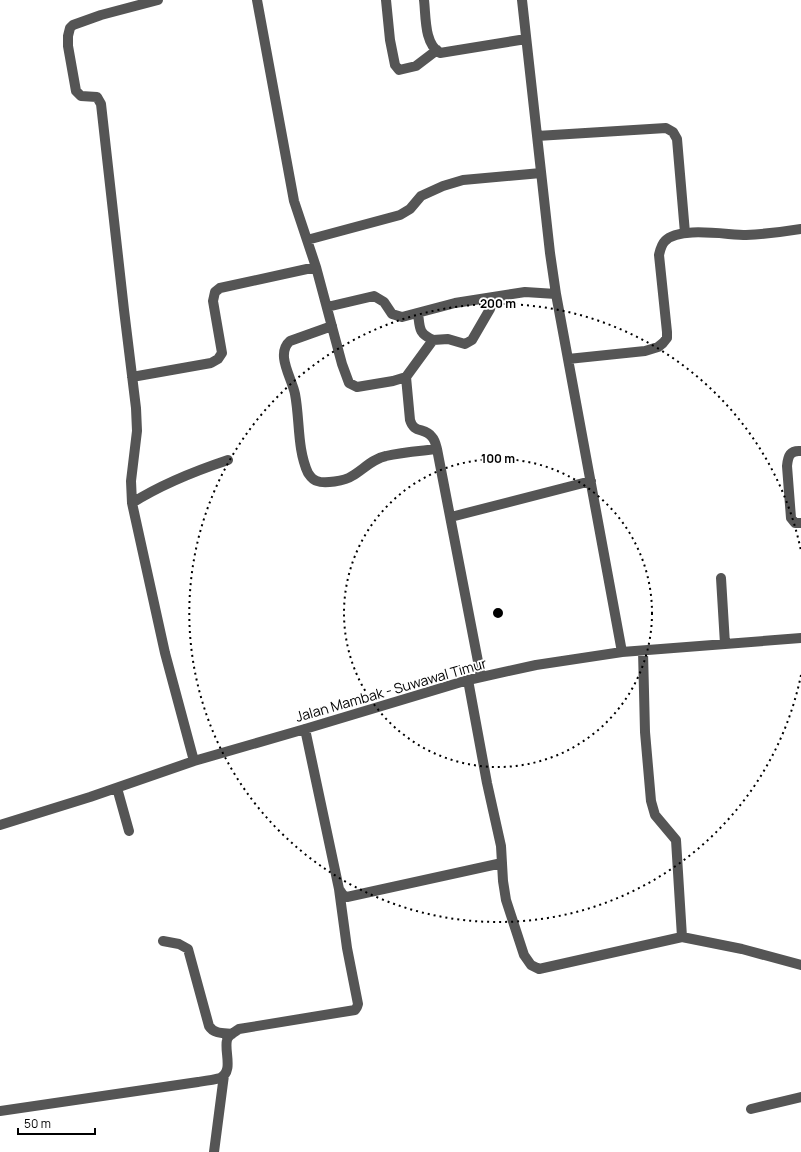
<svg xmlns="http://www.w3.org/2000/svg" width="801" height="1152" font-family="Manrope,sans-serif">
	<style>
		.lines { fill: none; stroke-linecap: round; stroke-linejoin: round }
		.minor { stroke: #555; stroke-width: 10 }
		.ring { fill: none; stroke: #000; stroke-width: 2; stroke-dasharray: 2 4 }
		.labels { text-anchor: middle; stroke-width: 3.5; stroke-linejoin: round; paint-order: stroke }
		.street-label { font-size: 14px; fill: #000; stroke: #fff }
		.centre { fill: #000; stroke: #fff; stroke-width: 2 }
		.ring-label { font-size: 12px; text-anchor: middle; font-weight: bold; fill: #000; stroke: #fff; stroke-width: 3.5; stroke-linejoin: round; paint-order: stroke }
	</style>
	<rect width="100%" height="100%" fill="#fff"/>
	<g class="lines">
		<path class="minor" d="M158,0L101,15L73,25L70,28L68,36V46L76,91L81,96L97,97L101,104L124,310L136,408L137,431L131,481L132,503L165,653L194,761
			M257,0L294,201L316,267L342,364L349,383L357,387L393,381L406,377L433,340C418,333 420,328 418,313
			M386,0L390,40L395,65L399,70L416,66L437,50
			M424,0C426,16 424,44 440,53L526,39
			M522,0L550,253L556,294L622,652
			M537,136L666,128L673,132L677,139L685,233
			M307,240L400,215L410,209L421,196L443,186L463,180L541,173
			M327,307L374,296L384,302L392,314L402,317L455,303L525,292L556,294
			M332,326L290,341C275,354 292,378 295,394C300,420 297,449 308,473C310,476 313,480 317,481C324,484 345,481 352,476C364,469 372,459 386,456C402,452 420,451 437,449
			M433,340L448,339L465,344L472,340L490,309L494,297
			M568,359L645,351L658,347L663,343L667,338V332L659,255C660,251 661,245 665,241C679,226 727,235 746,235C764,234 783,232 801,229
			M132,377L211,363L218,359L222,353L213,301L215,292L220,288L316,267
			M406,377L410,420C414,434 425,427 432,437C435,440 436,445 437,449L481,677
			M801,451C790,450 788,456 787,466L791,518L795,523H801
			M132,503C162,484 195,471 228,460
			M451,517L591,481
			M721,578L725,644
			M643,651L645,732L651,801L655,815L676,840L682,937L742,949L801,965
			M468,680L487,783L501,846L503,881L506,900L524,955L531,965L539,969L682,937
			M305,729L339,889L343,895L347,897L502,863
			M117,788L129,831
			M0,825L90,797L194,761L305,729L468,680L536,665L622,652L801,638
			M163,941L179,944L188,949L209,1026C214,1034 223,1033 232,1034
			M751,1109L801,1097
			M0,1111L198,1082C205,1081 213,1080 220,1078C234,1072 224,1051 227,1040C228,1035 235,1032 239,1029L355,1010L357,1007L358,1004L347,948L339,889
			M214,1152L224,1075"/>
	</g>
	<g class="ring">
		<circle cx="498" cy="613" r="154"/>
		<path d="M801 675A309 309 0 1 1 801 551"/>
	</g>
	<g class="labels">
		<g class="street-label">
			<text transform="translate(391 690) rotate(-16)" y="5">Jalan Mambak - Suwawal Timur</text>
		</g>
	</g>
	<circle cx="498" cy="613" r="6" class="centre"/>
	<g class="ring-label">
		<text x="498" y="308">200 m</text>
		<text x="498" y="463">100 m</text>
	</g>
	<path d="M18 1128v6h77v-6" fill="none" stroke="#000000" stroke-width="2"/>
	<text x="24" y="1128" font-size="12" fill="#000000" stroke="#ffffff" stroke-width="3" paint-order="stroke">50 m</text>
</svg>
